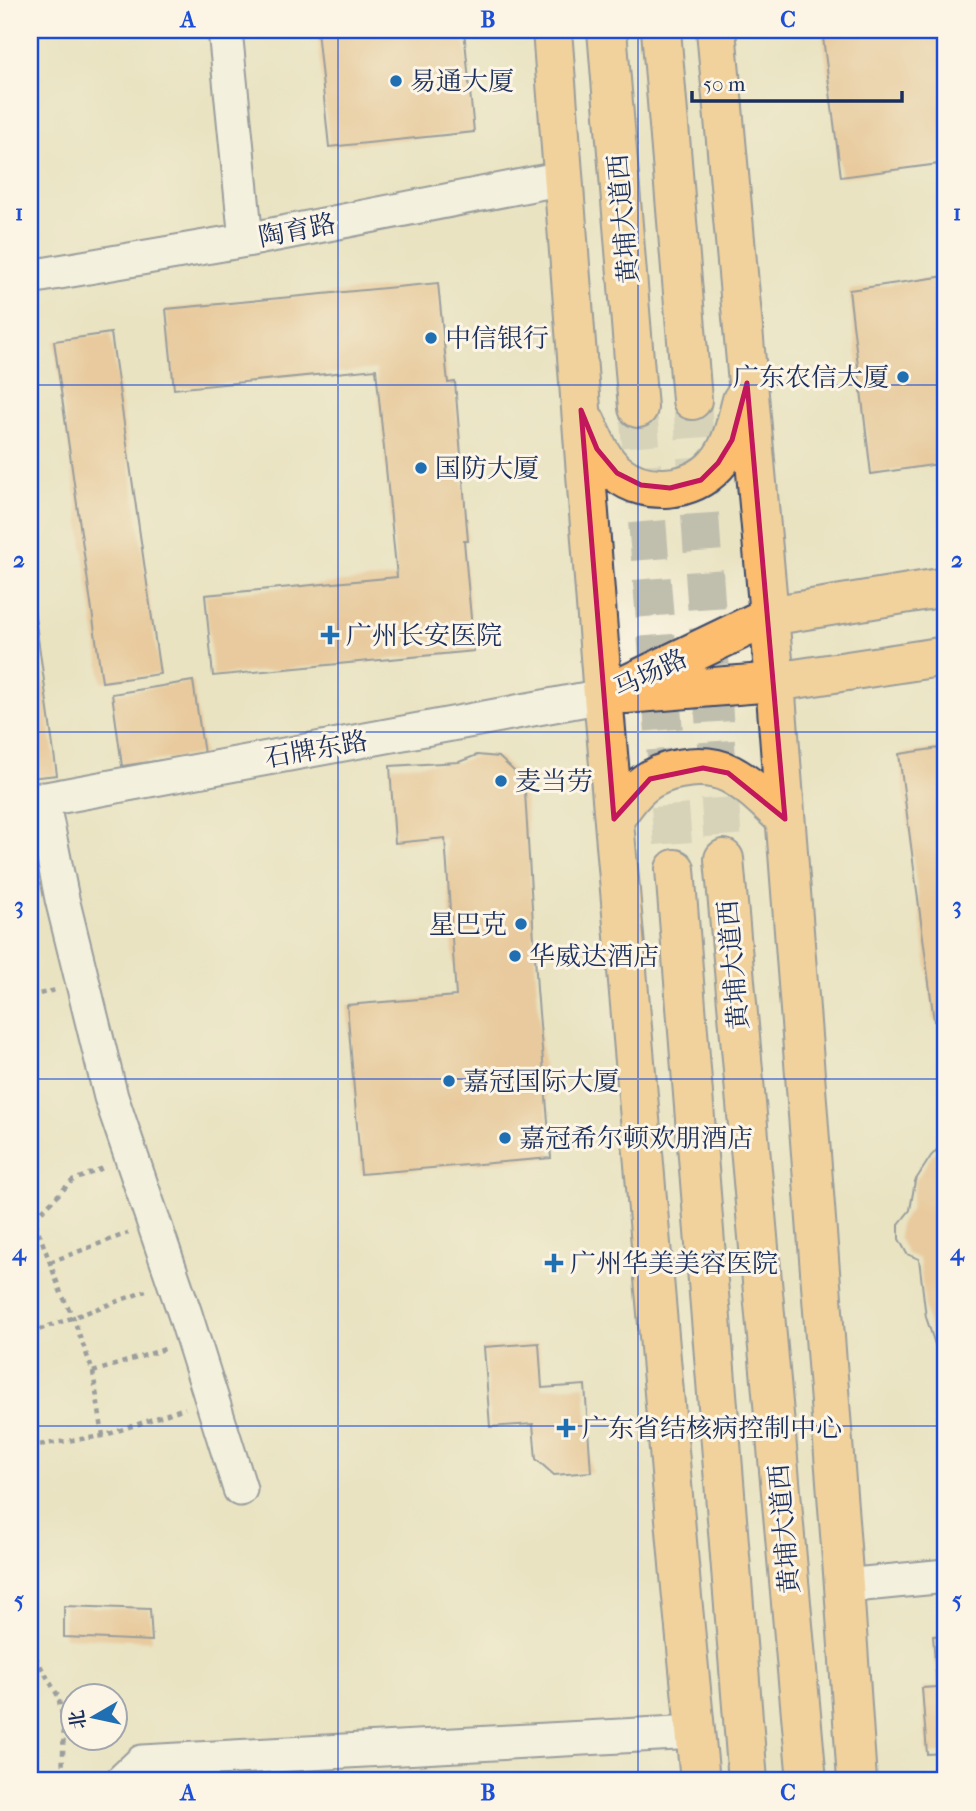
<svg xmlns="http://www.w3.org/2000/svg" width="976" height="1811" font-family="'IM FELL French Canon','Noto Serif SC',serif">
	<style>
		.building { fill: #e7ac71 }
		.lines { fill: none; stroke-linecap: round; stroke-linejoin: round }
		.major-tunnel { stroke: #c0bfae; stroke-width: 38; stroke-dasharray: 38 19; stroke-linecap: butt }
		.minor-casing { stroke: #3a4a6d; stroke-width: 37 }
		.major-casing { stroke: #3a4a6d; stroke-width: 42 }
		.path { stroke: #3a4a6d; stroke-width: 4.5; stroke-dasharray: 5 5; stroke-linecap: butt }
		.minor { stroke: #fff; stroke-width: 33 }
		.major { stroke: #fcbd6e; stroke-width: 38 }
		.marked { fill: none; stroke: #c2185b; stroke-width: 5; stroke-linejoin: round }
		.grid { fill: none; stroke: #1d4ed8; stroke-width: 2; stroke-opacity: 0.55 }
		.poi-dot { fill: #1f6fb2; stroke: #fcf5e5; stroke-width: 2.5 }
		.labels { text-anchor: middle; stroke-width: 6; stroke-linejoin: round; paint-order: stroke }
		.poi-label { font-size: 26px; fill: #1b2f5e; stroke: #fcf5e5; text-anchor: start }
		.street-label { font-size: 26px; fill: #1b2f5e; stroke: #fcf5e5 }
		.neatline { fill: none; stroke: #1d4ed8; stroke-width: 2.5 }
		.grid-label { font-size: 23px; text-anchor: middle; font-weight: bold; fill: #1d4ed8 }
	</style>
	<rect width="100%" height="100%" fill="#fcf5e5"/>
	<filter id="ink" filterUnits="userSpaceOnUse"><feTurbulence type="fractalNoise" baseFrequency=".0143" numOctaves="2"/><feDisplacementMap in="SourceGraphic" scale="14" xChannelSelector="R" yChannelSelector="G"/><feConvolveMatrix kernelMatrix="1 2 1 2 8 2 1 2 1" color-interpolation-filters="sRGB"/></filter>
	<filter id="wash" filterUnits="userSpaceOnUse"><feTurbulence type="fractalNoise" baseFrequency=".00686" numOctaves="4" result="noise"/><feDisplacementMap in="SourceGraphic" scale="28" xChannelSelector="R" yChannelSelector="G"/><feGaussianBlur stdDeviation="1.57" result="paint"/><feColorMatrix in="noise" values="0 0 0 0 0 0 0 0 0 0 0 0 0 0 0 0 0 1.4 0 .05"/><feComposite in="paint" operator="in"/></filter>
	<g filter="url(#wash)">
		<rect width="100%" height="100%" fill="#e9e3c2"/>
		<g id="blocks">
			<path class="building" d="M317,30H464L474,132L329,147Z
				M822,30H946V163L841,177Z
				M946,276V463L871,474L849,290Z
				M438,283L448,383L455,382L468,541H464L474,651L213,676L205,595L397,577L376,369L174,389L166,309Z
				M111,333L160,674L102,682L54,341Z
				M30,580L57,775L30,778Z
				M193,681L204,754L122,766L112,694Z
				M946,747V1019L934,1021L899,754Z
				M477,755L499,757L514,771L525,792L537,989L551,1158L361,1174L347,1005L456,996L445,838L395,843L390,766L459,762Z
				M946,1140V1378L926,1317L919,1259L907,1254L899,1239V1224L910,1210L915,1181L931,1156Z
				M539,1343L542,1388L585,1385L591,1472L554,1475L536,1459L533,1424L490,1427L484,1347Z
				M64,1606L150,1609L152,1641L64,1637Z
				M946,1635V1760H944V1753L927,1754L922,1688L937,1687L933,1636Z"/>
		</g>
	</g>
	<g filter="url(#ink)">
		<use href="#blocks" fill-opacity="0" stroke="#3a4a6d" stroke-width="2"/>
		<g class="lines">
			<path class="major-tunnel" d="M692,400L724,859
				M638,408L675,869"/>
			<defs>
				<path id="minor" d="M225,30L246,240
					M30,277L246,240L563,178
					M42,799L62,899L111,1097L185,1314L240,1489
					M30,802L603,696
					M844,1586L946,1576
					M122,1781L142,1762L695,1732"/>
				<path id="major" d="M552,30L603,696L681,1587L700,1781
					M607,30L638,408
					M661,30L692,400
					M716,30L775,682L844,1586L857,1781
					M586,422C594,440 601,460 617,473C646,496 692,492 716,465C732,448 736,422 742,400
					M626,694L775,682L946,656
					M603,696L769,616L946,587
					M614,819C624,805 635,788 651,779C672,767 707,762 730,774C751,785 768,803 785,819
					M724,859L807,1781
					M675,869L748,1781"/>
			</defs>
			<use href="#minor" class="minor-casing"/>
			<use href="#major" class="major-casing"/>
			<path class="path" d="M30,996L56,990
				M50,1262L128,1233
				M30,1333L146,1291
				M93,1372L165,1349
				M103,1436L93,1372L73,1317L61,1293L34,1219L72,1181L103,1168
				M30,1446L103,1436L185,1408
				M30,1648L58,1696L64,1724L62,1781"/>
			<use href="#minor" class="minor"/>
			<use href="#major" class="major"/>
		</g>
	</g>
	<path d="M0 0H976V1811H0ZM747,383L785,819L728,773L703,768L650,779L614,819L581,410L597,449L617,473L641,485L670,488L701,480L718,463L732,440Z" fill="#e9e3c2" fill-opacity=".55" fill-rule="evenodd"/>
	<path class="marked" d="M747,383L785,819L728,773L703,768L650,779L614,819L581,410L597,449L617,473L641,485L670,488L701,480L718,463L732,440Z"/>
	<path class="grid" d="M338,30V1781M638,30V1781M30,385H946M30,732H946M30,1079H946M30,1426H946"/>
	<g class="poi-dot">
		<circle cx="396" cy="81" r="7"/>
		<circle cx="431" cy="338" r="7"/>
		<circle cx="903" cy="377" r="7"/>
		<circle cx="421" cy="468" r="7"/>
		<path d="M326.5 624.5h7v7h7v7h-7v7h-7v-7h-7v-7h7z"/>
		<circle cx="501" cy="781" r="7"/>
		<circle cx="521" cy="924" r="7"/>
		<circle cx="515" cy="956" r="7"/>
		<circle cx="449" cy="1081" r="7"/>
		<circle cx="505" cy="1138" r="7"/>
		<path d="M550.5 1252.5h7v7h7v7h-7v7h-7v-7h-7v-7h7z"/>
		<path d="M562.5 1417.5h7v7h7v7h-7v7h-7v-7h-7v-7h7z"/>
	</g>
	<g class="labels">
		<g class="poi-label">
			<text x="410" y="90">易通大厦</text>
			<text x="445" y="347">中信银行</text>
			<text x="889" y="386" text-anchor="end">广东农信大厦</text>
			<text x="435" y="477">国防大厦</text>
			<text x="346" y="644">广州长安医院</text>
			<text x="515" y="790">麦当劳</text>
			<text x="507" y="933" text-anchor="end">星巴克</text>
			<text x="529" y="965">华威达酒店</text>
			<text x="463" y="1090">嘉冠国际大厦</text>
			<text x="519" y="1147">嘉冠希尔顿欢朋酒店</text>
			<text x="570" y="1272">广州华美美容医院</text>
			<text x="582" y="1437">广东省结核病控制中心</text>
		</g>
		<g class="street-label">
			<text transform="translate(623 219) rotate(-95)" y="9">黄埔大道西</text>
			<text transform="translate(297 230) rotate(-11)" y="9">陶育路</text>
			<text transform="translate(650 673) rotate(-26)" y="9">马场路</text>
			<text transform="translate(316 749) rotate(-10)" y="9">石牌东路</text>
			<text transform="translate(733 965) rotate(-95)" y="9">黄埔大道西</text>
			<text transform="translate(784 1529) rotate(-95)" y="9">黄埔大道西</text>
		</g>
	</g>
	<rect width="976" height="1811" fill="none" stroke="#fcf5e5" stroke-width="77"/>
	<g transform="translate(94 1717) rotate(261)"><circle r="33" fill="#fcf5e5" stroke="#a2a6af" stroke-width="2"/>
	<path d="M0-5L12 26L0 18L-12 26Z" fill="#1f6fb2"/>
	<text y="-10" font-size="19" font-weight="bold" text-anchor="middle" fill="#1b2f5e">北</text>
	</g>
	<path d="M692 91v10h210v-10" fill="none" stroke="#1b2f5e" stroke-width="3.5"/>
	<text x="703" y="91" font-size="21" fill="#1b2f5e" stroke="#fcf5e5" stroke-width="5" paint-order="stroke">50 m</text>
	<rect x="38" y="38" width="899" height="1734" class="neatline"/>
	<g class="grid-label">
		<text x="188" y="27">A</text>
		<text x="488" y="27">B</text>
		<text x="788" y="27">C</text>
		<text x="19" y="220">1</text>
		<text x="957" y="220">1</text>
		<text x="19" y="567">2</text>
		<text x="957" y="567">2</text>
		<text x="19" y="913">3</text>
		<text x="957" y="913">3</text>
		<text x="19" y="1260">4</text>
		<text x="957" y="1260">4</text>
		<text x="19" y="1607">5</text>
		<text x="957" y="1607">5</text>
		<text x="188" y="1800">A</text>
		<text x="488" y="1800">B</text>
		<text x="788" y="1800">C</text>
	</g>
</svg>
